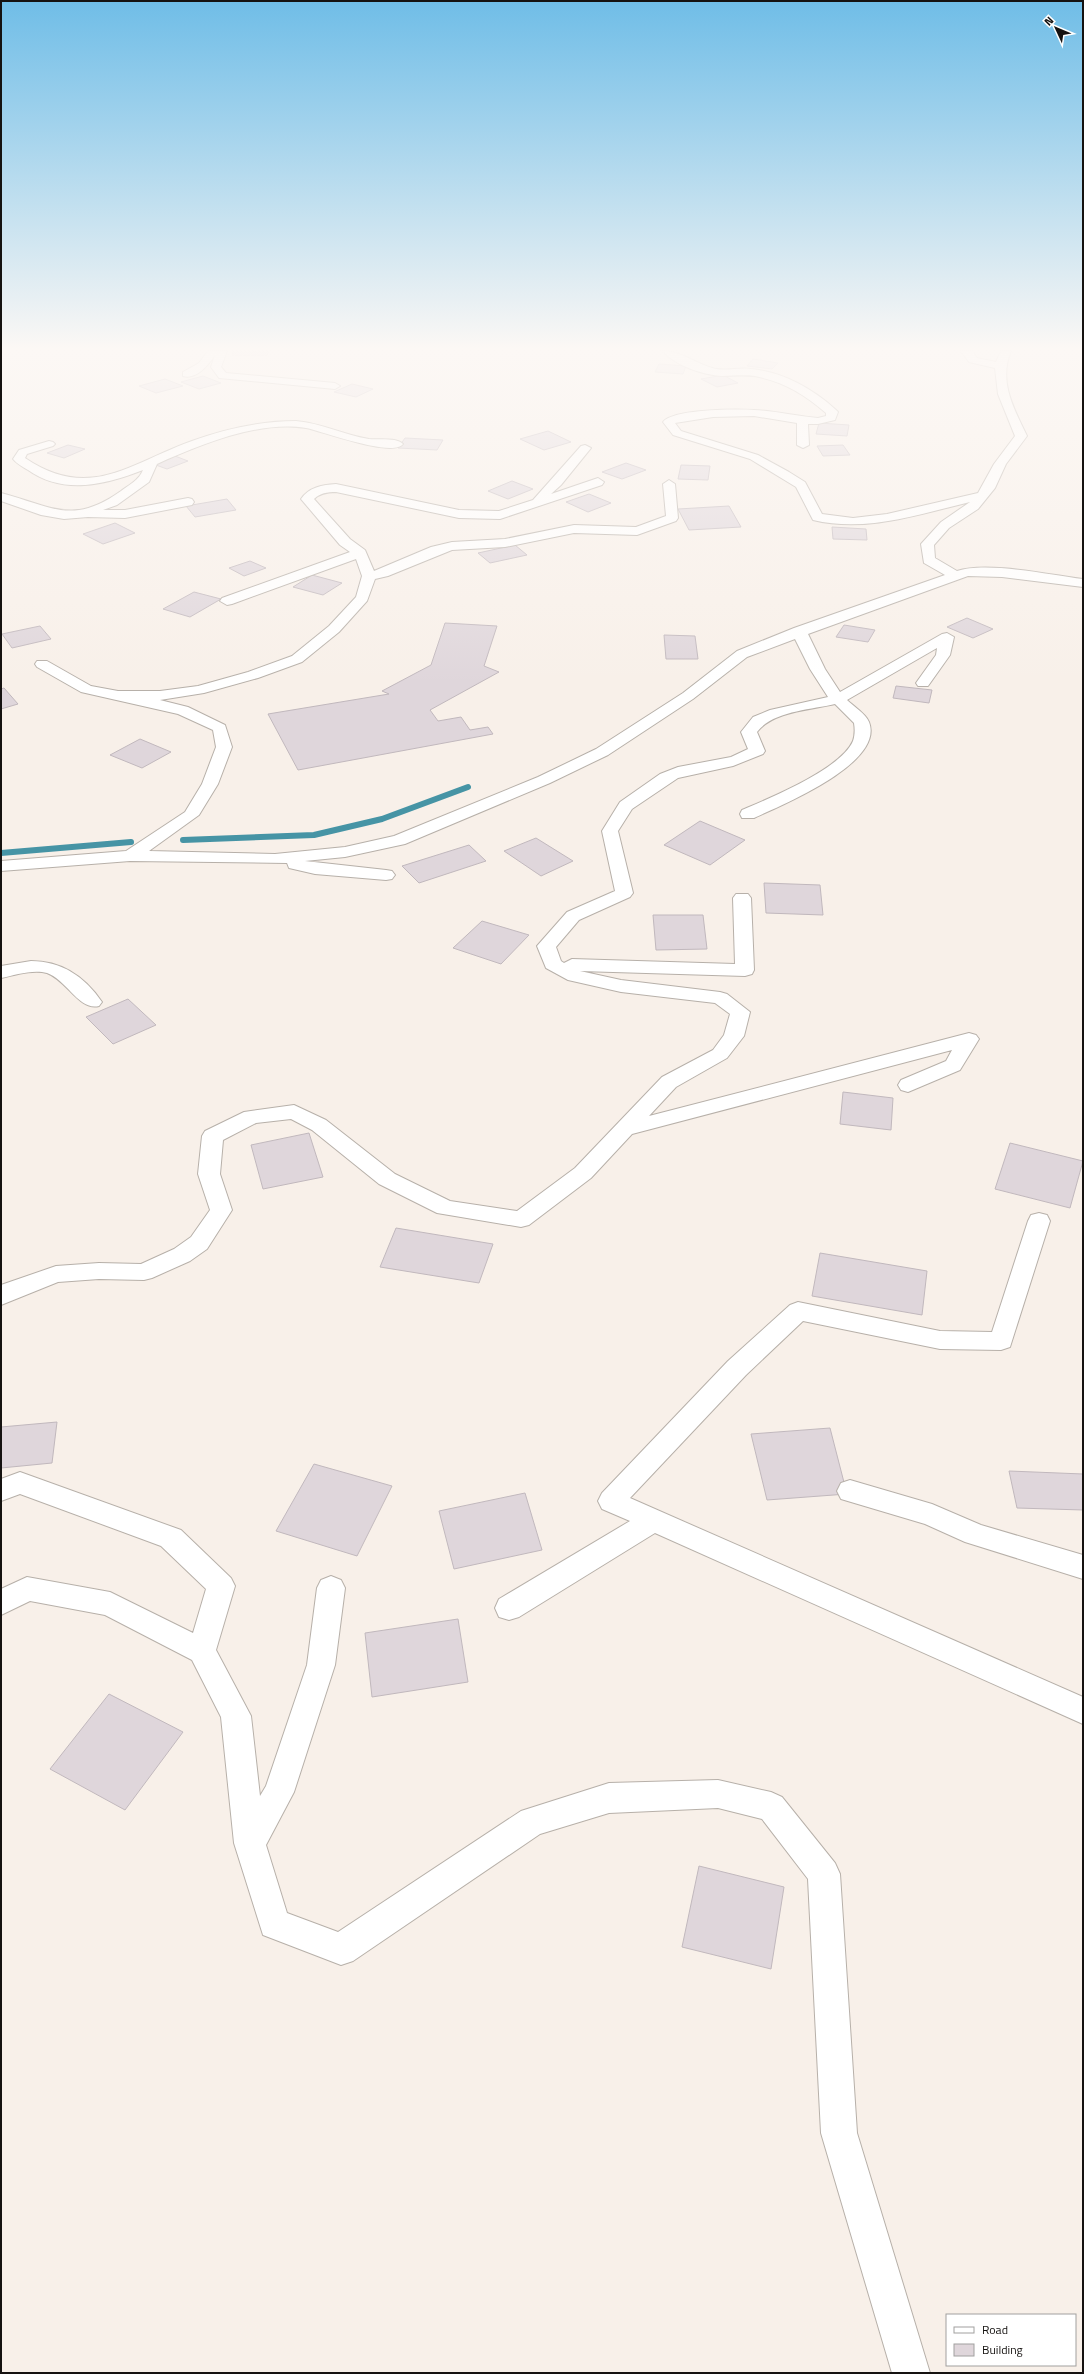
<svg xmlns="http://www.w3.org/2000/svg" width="1084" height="2374" font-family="'Titillium Web',sans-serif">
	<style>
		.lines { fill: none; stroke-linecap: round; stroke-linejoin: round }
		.stream { stroke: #4694a5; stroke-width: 6 }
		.building { fill: #dfd6db; stroke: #c1b8bd }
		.minor-casing { stroke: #b7b0a9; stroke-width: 2 }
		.minor { fill: #fff; fill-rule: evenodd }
	</style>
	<rect width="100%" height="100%" fill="#f8f0e9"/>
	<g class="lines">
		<path class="stream" d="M183,840L314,835L382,819L468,787
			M1,853L131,842"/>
	</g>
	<path class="building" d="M234,351H269L267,355H232Z
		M753,359L778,363L772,369L747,366Z
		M659,364L686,366L683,374L655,372Z
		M723,375L738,383L717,387L701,379Z
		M203,376L221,383L199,389L181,382Z
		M165,379L183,386L156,393L139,386Z
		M352,384L373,389L356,397L334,392Z
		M819,423L849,425L847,436L816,434Z
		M548,431L571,442L544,450L520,439Z
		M405,438L443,440L437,450L398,448Z
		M68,445L85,449L64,458L47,453Z
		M843,445L850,455L823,456L817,446Z
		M175,456L188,461L167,469L153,464Z
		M626,463L646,470L622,479L602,472Z
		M681,465L710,466L708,480L678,479Z
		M512,481L533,489L508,499L488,491Z
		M589,494L611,503L588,512L566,502Z
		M227,499L236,510L195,517L186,506Z
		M729,506L741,527L689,530L678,509Z
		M115,523L135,533L103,544L83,534Z
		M832,527L866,529L867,540L833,539Z
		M515,545L527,555L490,563L478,553Z
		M250,561L266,568L244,576L229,568Z
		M312,575L342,583L323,595L293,587Z
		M194,592L221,599L190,617L163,609Z
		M967,618L993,629L973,638L947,627Z
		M445,623L497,626L484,666L499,672L430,710L438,721L461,717L470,730L488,727L493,734L298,770L268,714L389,694L382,691L431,665Z
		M844,625L875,630L868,642L836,637Z
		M40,626L51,639L12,648L2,634Z
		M664,635L695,636L698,659H666Z
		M896,686L932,690L929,703L893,698Z
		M4,688L18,704L1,709V689Z
		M140,739L171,752L142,768L110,755Z
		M700,821L745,840L710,865L664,845Z
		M536,838L573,861L541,876L504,851Z
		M469,845L486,861L419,883L402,866Z
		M764,883L820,885L823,915L766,913Z
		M653,915H703L707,949L656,950Z
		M482,921L529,935L501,964L453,948Z
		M128,999L156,1025L113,1044L86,1017Z
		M843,1092L893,1098L891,1130L840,1124Z
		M309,1133L323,1177L263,1189L251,1145Z
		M1010,1143L1083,1161L1070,1208L995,1189Z
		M396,1228L493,1244L479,1283L380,1267Z
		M820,1253L927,1271L922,1315L812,1296Z
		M57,1422L52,1463L1,1468V1427Z
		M830,1428L847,1494L767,1500L751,1434Z
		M314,1464L392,1486L357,1556L276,1531Z
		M1009,1471L1083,1474V1510L1017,1508Z
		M525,1493L542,1550L454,1569L439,1511Z
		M458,1619L468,1682L372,1697L365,1633Z
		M109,1694L183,1732L125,1810L50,1769Z
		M699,1866L784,1887L771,1969L682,1947Z"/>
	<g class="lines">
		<defs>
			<path id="minor" d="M208,351H227L221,367L226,373L335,383L340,386L335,389L219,378L211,367L215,355C209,364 197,380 183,376V372L199,363Z
				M663,351C681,351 695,363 712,368C725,372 738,367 751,369C783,372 813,389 836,410L838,412L835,420L818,424H808L809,445L803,448L797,445V423L754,416L713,417L675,423L681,431L758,455L789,472L805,482L822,514L853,518L887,514L978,493L994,464L1015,436L998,394L995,368L969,362L961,351H972L977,358L996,362L1001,351H1011C998,381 1014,409 1027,436L1006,464L995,488L978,509L949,528L934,545L935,558L957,571C986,561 1051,575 1083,579V587L1002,577L968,576L808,634L825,669L840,692L942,634L947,633L954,637L950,655L928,686H918L916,683L936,655L937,648L847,700C853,706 866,714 869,722C885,763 782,805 754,818H742L740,814L742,810C770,798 841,769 853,741C855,735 855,729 854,723L835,704C810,710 773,711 757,732L765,751L763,754L733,766L678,778L632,809L618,831L633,893L630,897L579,920L556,947L561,961L564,963L572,959L735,964L733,898L736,894H748L751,898L754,970L752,974L745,976L580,971L621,980L720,992L727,994L750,1012L744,1036L727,1058L676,1087L649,1116L969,1033L976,1035L979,1039L960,1070L908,1092L901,1090L898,1085L901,1080L946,1061L952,1050L632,1134L591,1178L529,1225L521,1227L437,1213L379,1184L312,1130L291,1119L256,1123L223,1140L220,1174L232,1210L207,1249L190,1261L152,1278L144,1280L99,1279L58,1282L1,1305V1285L56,1266L99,1263L141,1264L174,1249L191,1237L210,1210L198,1174L202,1136L205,1131L244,1112L294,1105L326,1120L395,1174L450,1201L517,1211L575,1168L662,1077L713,1050L724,1035L730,1014L715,1003L621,992L568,980L546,968L537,946L567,912L615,891L602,831L620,802L660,774L678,767L731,757L748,749L741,732L753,717L770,710L828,697L810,669L795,639L747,657L693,699L608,755L550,783L405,844L345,857L305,861L386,870L392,871L395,875L392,879L386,880L315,874L289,868L287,863L130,861L1,871V861L126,851L185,812L202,784L216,747L213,730L178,714L81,692L37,667L35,664L37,661H47L91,686L118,691H160L198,686L248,672L292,656L329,626L356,597L362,576L356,559L232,604L227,605L220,601L222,598L350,552L340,545L301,499C309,487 322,485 336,484L459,510L499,511L533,500L581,446L585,445L591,448L561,485L551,494L598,478L604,482L602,485L500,519L459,518L336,492C327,492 320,493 314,499L350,539L365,550L374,571L431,547L452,542L505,539L574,525L636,527L666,516L663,484L669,480L675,484L678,518L676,521L637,535L574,533L505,547L452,550L388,576L375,579L367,601L339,632L302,662L258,678L204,693L160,700L188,707L225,725L232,747L218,784L199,815L149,851L275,854L345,847L394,836L538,777L596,749L683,693L737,651L794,628L945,575L924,563L921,544L941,522L970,502C919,514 866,533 813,520L796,487L750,459L673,435L663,422C673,409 736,409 754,410C775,411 796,416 818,418L826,416V413C807,396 784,382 759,377C747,374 735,376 722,376C704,375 675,366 663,351Z
				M296,421C321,423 344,435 369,439C378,440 397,437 403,444C393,458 322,431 306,428C259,420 199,445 157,464L149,482L117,505L103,510H125L188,498L192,499L194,502L192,505L125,518L88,517L64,519L41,515L1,501V493C51,506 72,526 121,491C129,485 139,480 143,470C105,485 63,495 28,470C23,467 17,464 13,459L19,450L49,441L53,442L55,444L53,446L27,454L25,458C90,502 130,463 192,441C225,429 261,421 296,421Z
				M31,961C62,961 85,977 102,1002L99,1006C79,1011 67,980 47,973C33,969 15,975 1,978V966Z
				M1039,1213L1047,1215L1050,1221L1010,1347L1001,1350L940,1349L803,1321L746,1375L630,1498L1083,1697V1724L655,1533L519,1617L509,1620L499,1617L495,1608L499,1599L630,1521L602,1509L598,1501L602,1493L728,1361L790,1305L798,1302L940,1331L992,1332L1028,1221L1031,1215Z
				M20,1472L181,1530L231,1578L235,1586L216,1650L251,1716L260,1796L266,1786L307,1665L317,1588L321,1580L331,1576L341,1580L345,1588L335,1665L294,1792L266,1845L287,1913L338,1932L521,1811L609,1783L718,1780L771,1792L782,1797L835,1863L840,1874L857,2133L930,2373H892L821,2133L808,1879L762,1819L718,1808L609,1813L540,1834L353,1961L341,1965L263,1935L234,1843L221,1717L192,1660L105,1615L30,1601L1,1615V1589L27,1577L110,1592L193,1633L206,1589L161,1546L20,1494L1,1501V1479Z
				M850,1480L932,1504L981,1525L1083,1555V1579L965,1542L925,1524L841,1499L837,1491L841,1483Z"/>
		</defs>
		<use href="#minor" class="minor-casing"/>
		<use href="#minor" class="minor"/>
	</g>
	<linearGradient id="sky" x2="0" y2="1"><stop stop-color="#6fbde7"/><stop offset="0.51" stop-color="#fcf8f5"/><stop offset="1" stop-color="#fcf8f5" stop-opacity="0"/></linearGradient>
	<rect width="1084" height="684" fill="url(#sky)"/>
	<rect width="1084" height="2374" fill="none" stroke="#151210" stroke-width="4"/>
	<rect x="946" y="2314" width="130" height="52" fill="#ffffff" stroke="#a1a09f"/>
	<rect x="954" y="2327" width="20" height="6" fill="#ffffff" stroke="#a1a09f"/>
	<text x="982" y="2334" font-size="12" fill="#151210">Road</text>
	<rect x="954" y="2344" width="20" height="12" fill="#dfd6db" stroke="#a1a09f"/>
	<text x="982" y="2354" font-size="12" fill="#151210">Building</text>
	<g transform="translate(1056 28) rotate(314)" stroke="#ffffff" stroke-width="3" paint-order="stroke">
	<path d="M0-3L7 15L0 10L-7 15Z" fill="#151210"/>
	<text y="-6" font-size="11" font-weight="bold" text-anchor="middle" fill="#151210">N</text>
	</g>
</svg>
